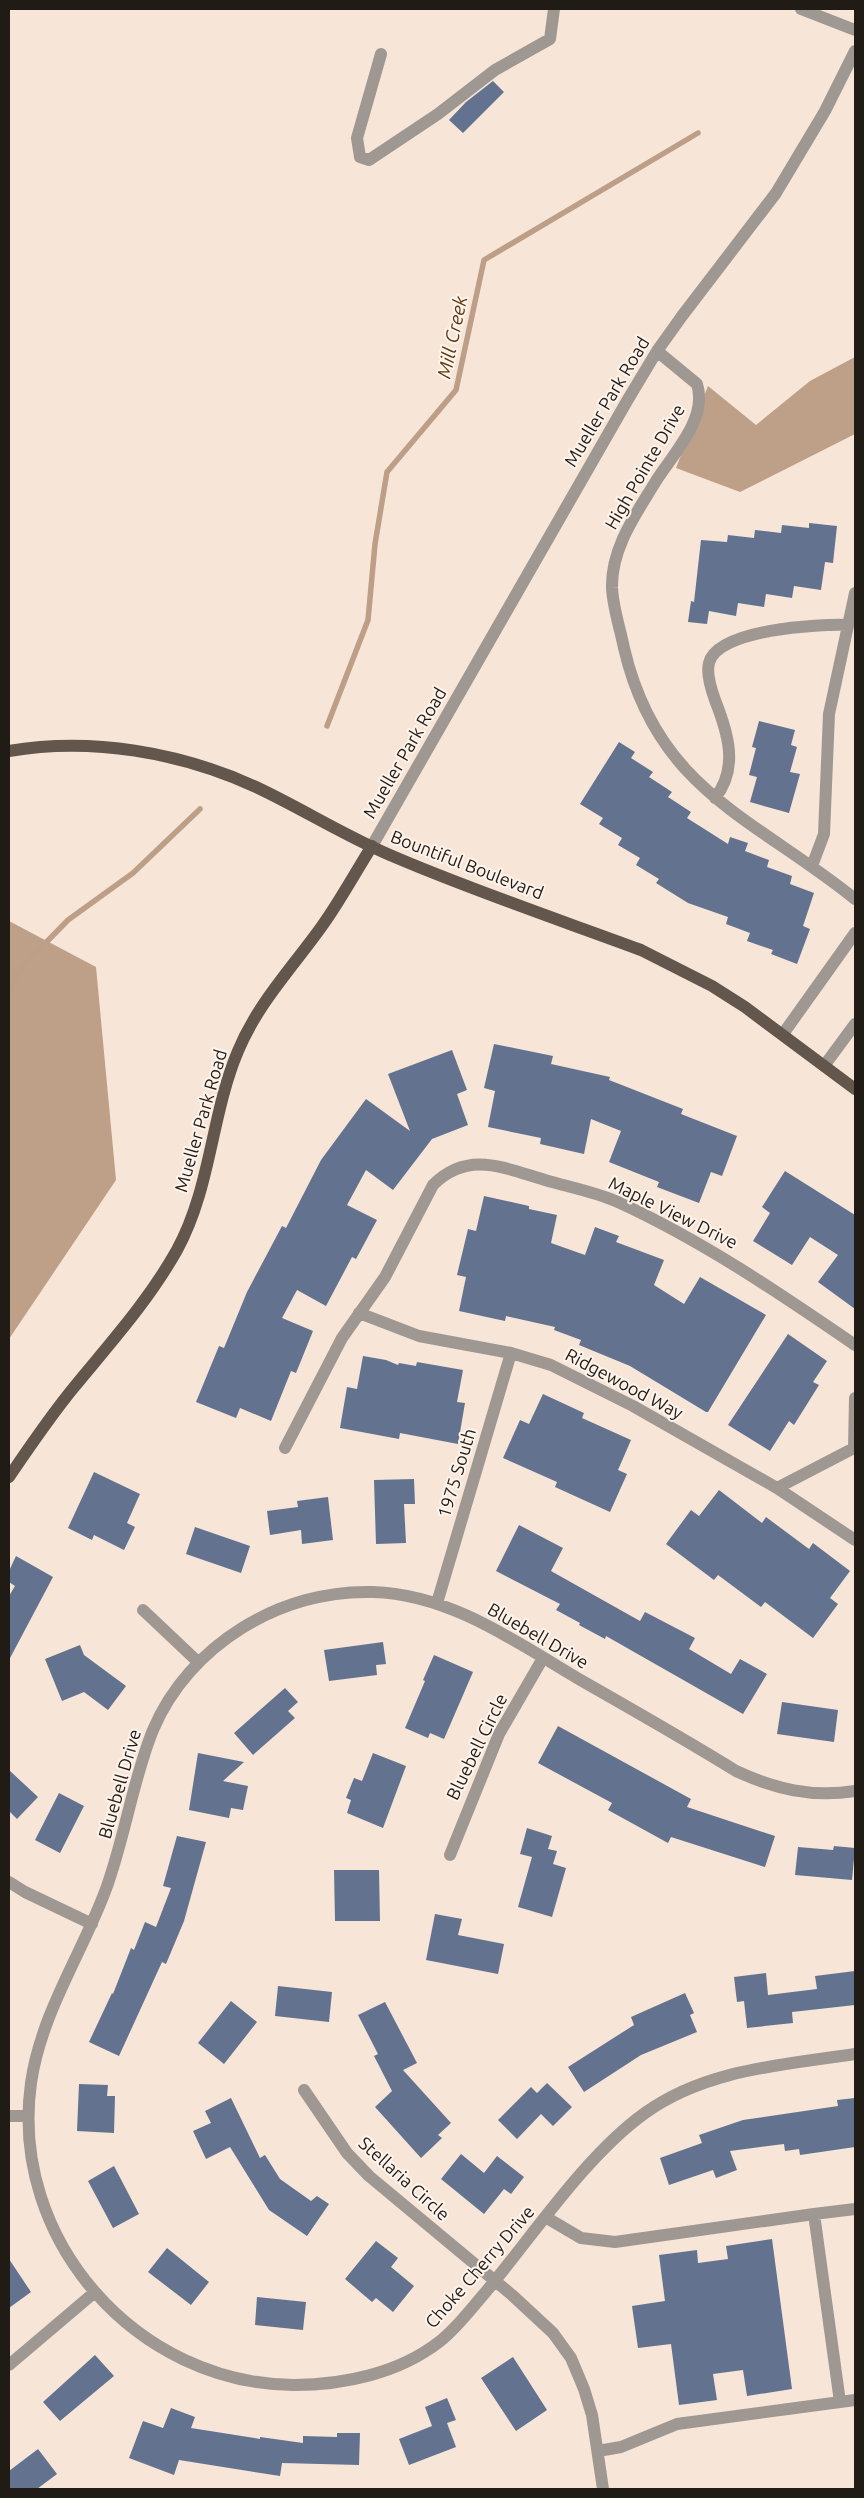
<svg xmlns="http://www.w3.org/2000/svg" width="864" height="2498" font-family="Ubuntu,sans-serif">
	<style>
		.forest { fill: #be9f87 }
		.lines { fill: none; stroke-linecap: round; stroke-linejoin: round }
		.stream { stroke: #bd9e87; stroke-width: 5.5 }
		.building { fill: #63728f }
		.minor { stroke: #9f9892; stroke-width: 12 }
		.major { stroke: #63564d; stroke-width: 12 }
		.labels { text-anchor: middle; stroke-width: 4; stroke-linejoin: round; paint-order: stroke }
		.street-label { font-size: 18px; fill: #211b16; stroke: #fef4ec }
		.water-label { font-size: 19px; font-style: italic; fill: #5e340b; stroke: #fef4ec }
	</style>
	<rect width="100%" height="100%" fill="#f7e5d8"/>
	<path class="forest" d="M855,357V434L740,492L676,468L708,386L756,425L810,381Z
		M9,921L96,967L116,1180L9,1339Z"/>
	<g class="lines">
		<path class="stream" d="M327,726L368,620L375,544L387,472L456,390L484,260L698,133
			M9,986L24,965L68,920L133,873L200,809"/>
	</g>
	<path class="building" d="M493,81L504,92L463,133L449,120L466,102Z
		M809,523L837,526L833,563L825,562L821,590L794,586L792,598L766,594L764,607L738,603L736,616L709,611L707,624L688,622L691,601L694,602L701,540L727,542L728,535L754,538L755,530L781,533L782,525L809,528Z
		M759,721L795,730L791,745L797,747L790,772L800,774L789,813L750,802L757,777L749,775L756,748L752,747Z
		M619,742L635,752L631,758L653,772L649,777L672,792L668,797L691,812L687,818L728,844L730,837L748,843L745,851L769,860L767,867L792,876L790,884L814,893L803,926L810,929L797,964L771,954L773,950L747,941L750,933L726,924L728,917L688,903L656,883L659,879L636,865L640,858L618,845L622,838L599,824L603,818L580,804Z
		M494,1044L553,1056L551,1064L610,1077L609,1080L683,1109L681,1114L737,1136L722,1176L711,1172L699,1203L657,1187L659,1182L609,1162L621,1131L591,1119L584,1154L540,1144L541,1138L488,1127L495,1091L484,1088Z
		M452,1050L467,1090L457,1094L468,1125L432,1139L393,1190L366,1170L347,1205L377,1220L356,1259L352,1257L326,1306L297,1290L282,1318L313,1331L296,1373L291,1371L271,1421L240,1408L236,1418L196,1402L219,1346L224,1348L247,1292L282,1226L286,1228L321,1160L366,1099L410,1131L388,1074Z
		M785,1171L855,1215V1309L818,1282L838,1255L810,1237L792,1265L753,1241L770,1213L762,1207Z
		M484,1196L529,1206V1209L557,1215L551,1243L585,1255L595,1227L619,1236L616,1242L664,1260L654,1285L684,1304L700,1277L766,1315L708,1412H706L630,1366L579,1345L581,1340L554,1330L555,1327L506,1316L505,1321L459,1311L466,1277L457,1275L468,1229L476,1231Z
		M788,1334L827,1361L813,1382L819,1385L794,1425L789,1421L770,1451L728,1425Z
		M363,1356L386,1360L398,1365L399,1363L416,1366L417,1362L463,1370L457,1402L465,1403L458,1444L400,1433L399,1439L340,1428L347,1387L357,1389Z
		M543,1394L584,1413L582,1418L631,1440L618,1470L627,1474L610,1512L555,1487L557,1482L503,1458L520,1420L529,1424Z
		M94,1472L140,1494L127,1523L135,1527L124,1550L94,1535L92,1540L68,1528Z
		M414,1479L415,1504H404L406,1543L376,1544L374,1480Z
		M719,1490L762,1523L766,1517L809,1549L813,1543L850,1571L830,1598L838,1604L813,1638L765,1602L761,1607L718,1575L714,1580L666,1544L691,1510L699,1516Z
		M328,1497L333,1540L302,1544L301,1530L270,1535L267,1511L298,1507L297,1501Z
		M519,1525L563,1548L551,1571L640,1621L645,1612L695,1638L689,1649L731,1674L740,1659L767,1674L743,1714L606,1636L605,1639L579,1625L580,1623L556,1610L560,1604L496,1571Z
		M195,1527L250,1546L241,1573L186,1554Z
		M16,1556L53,1577L9,1660V1596L15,1586L9,1582V1571Z
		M383,1642L386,1664L376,1665L377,1675L329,1681L324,1650Z
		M80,1645L84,1655L126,1686L108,1710L84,1692L62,1701L45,1659Z
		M434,1655L473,1672L444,1739L430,1733L428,1738L405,1728L425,1681L423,1680Z
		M285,1688L298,1702L288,1711L295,1718L253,1755L234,1733Z
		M782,1702L838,1710L834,1742L777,1734Z
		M558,1726L691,1799L687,1807L775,1836L765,1867L671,1837L668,1843L608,1810L612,1803L538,1763Z
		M198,1753L244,1762L223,1781L248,1786L243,1810L231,1808L229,1818L189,1810Z
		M373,1753L406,1766L383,1828L347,1813L351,1800L346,1798L354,1778L362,1781Z
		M9,1770L38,1797L17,1819L9,1811Z
		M59,1793L84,1806L60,1853L35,1840Z
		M527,1828L552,1836L548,1849L557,1851L553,1864L566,1868L552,1917L518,1907L532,1857L520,1854Z
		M177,1836L206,1842L184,1921L166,1964L162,1962L119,2056L89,2042L112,1993L113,1994L131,1948L134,1950L145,1922L156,1927L171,1888L163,1886Z
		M834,1846L855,1848L852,1880L795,1875L798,1847L833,1850Z
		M334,1870H379L380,1921H335Z
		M435,1914L462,1919L458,1935L504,1944L498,1974L426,1960Z
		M855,1971V2005L792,2012L793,2023L747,2028L744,2001L737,2002L734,1977L766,1973L768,1995L817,1989L815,1976Z
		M278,1986L332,1992L329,2022L275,2016Z
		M685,1993L694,2013L690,2015L697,2032L641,2055L584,2092L568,2067L634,2025L631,2017Z
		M231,2001L257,2022L224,2064L198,2043Z
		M385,2002L417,2063L403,2070L451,2123L438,2135L442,2138L421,2158L375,2107L392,2091L374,2056L378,2054L358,2015Z
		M547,2083L572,2107L553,2126L541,2114L517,2139L498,2120L531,2087L537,2093Z
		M79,2084L108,2085L107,2096H115L114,2133L77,2131Z
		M231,2098L260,2158L265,2155L280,2179L311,2201L317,2196L329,2204L307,2236L269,2210L230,2147L206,2159L193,2131L211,2123L205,2111Z
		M855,2098V2147L800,2155L799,2149L785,2151L784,2144L730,2151L737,2170L716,2178L713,2170L669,2185L660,2158L702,2143L699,2135L743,2120L838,2106L837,2100Z
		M461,2154L484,2173L497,2156L524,2177L511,2194L504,2189L484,2214L441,2179Z
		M114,2166L139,2214L113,2228L88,2181Z
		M772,2239L792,2389L747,2396L743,2370L713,2374L717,2400L679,2405L671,2344L638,2348L632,2306L665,2301L659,2255L697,2250L698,2263L728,2259L726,2246Z
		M376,2241L398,2258L391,2267L414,2286L393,2312L376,2298L372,2302L345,2279Z
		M167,2248L209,2282L191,2305L148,2272Z
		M9,2259L31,2292L9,2308Z
		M257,2297L306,2302L303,2330L255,2325Z
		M95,2355L114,2376L60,2421L43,2402Z
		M513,2357L547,2410L516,2431L481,2378Z
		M447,2398L456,2420L447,2423L456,2447L409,2465L399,2439L432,2426L425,2407Z
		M171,2408L195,2417L191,2428L260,2439V2437L303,2443V2436L337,2437V2433H360L359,2465L282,2463L280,2476L179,2460L174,2475L129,2458L143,2421L163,2428Z
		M38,2449L57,2474L37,2489H9V2471Z"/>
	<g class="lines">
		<path class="minor" d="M801,9L855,30
			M381,54L357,138L360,157L369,160L438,114L495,70L550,39L554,9
			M657,351L697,384C708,418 674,453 656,481C636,514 611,548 612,588C613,608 620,628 624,648C657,790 753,817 855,899
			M715,798C739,768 728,733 715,700C711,689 706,674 709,663C717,629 819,624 847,625
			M372,846L627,401L657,351L682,316L776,193L825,111L855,51
			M812,866L824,834L829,714L855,593
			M783,1034L855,933
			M824,1066L855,1024
			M359,1313L419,1336L511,1353L551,1365L633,1406L777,1488L854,1448
			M285,1448L342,1338L385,1277L433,1185C468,1150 504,1168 545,1180C569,1187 595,1192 618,1202C703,1241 779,1293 855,1345
			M854,1448L855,1398
			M777,1488L855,1540
			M437,1603L511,1353
			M143,1610L198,1662
			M855,1791C812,1798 775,1789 736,1771C686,1740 635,1711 584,1682C519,1644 451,1594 373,1592C281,1589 189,1645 153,1730C133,1779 125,1837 106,1889C82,1954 41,2013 31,2083C9,2240 137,2384 294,2385C344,2385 399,2373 439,2342C456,2329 470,2310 484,2294C533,2236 585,2156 645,2113C706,2069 783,2065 855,2054
			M450,1855L499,1734L543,1658
			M9,1882L25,1892L92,1924
			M304,2090L347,2153L369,2176L512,2295L553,2333L571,2358L584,2389L592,2415L603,2489
			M9,2116H28
			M814,2214L855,2209
			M547,2218L581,2238L615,2242L814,2214L840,2402
			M9,2365L95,2292
			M598,2451L621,2447L677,2424L855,2400"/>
		<path class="major" d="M9,751C91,737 180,752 256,787C303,809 348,838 397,858C477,892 560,920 641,950L712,986L745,1007L855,1089
			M9,1477C30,1446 51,1415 75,1386C112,1341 149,1300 177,1250C211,1188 211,1115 238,1051C258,1003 292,968 322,926C340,901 355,873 372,846"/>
	</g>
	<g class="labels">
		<g class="street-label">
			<text transform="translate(607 402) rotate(-59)" y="6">Mueller Park Road</text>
			<text transform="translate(645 467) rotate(-60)" y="6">High Pointe Drive</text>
			<text transform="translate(405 753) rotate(-60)" y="6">Mueller Park Road</text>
			<text transform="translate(467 865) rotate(21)" y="6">Bountiful Boulevard</text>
			<text transform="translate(201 1121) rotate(-74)" y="6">Mueller Park Road</text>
			<text transform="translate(673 1213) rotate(26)" y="6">Maple View Drive</text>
			<text transform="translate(624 1384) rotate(28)" y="6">Ridgewood Way</text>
			<text transform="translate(457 1473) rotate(-73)" y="6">1975 South</text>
			<text transform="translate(538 1636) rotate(30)" y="6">Bluebell Drive</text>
			<text transform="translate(477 1747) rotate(-64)" y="6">Bluebell Circle</text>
			<text transform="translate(120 1784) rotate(-74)" y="6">Bluebell Drive</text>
			<text transform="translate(404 2179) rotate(42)" y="6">Stellaria Circle</text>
			<text transform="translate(480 2267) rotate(-49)" y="6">Choke Cherry Drive</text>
		</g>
		<g class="water-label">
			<text transform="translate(452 337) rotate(-78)" y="7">Mill Creek</text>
		</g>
	</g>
	<rect width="864" height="2498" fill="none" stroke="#211b16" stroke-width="20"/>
</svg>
